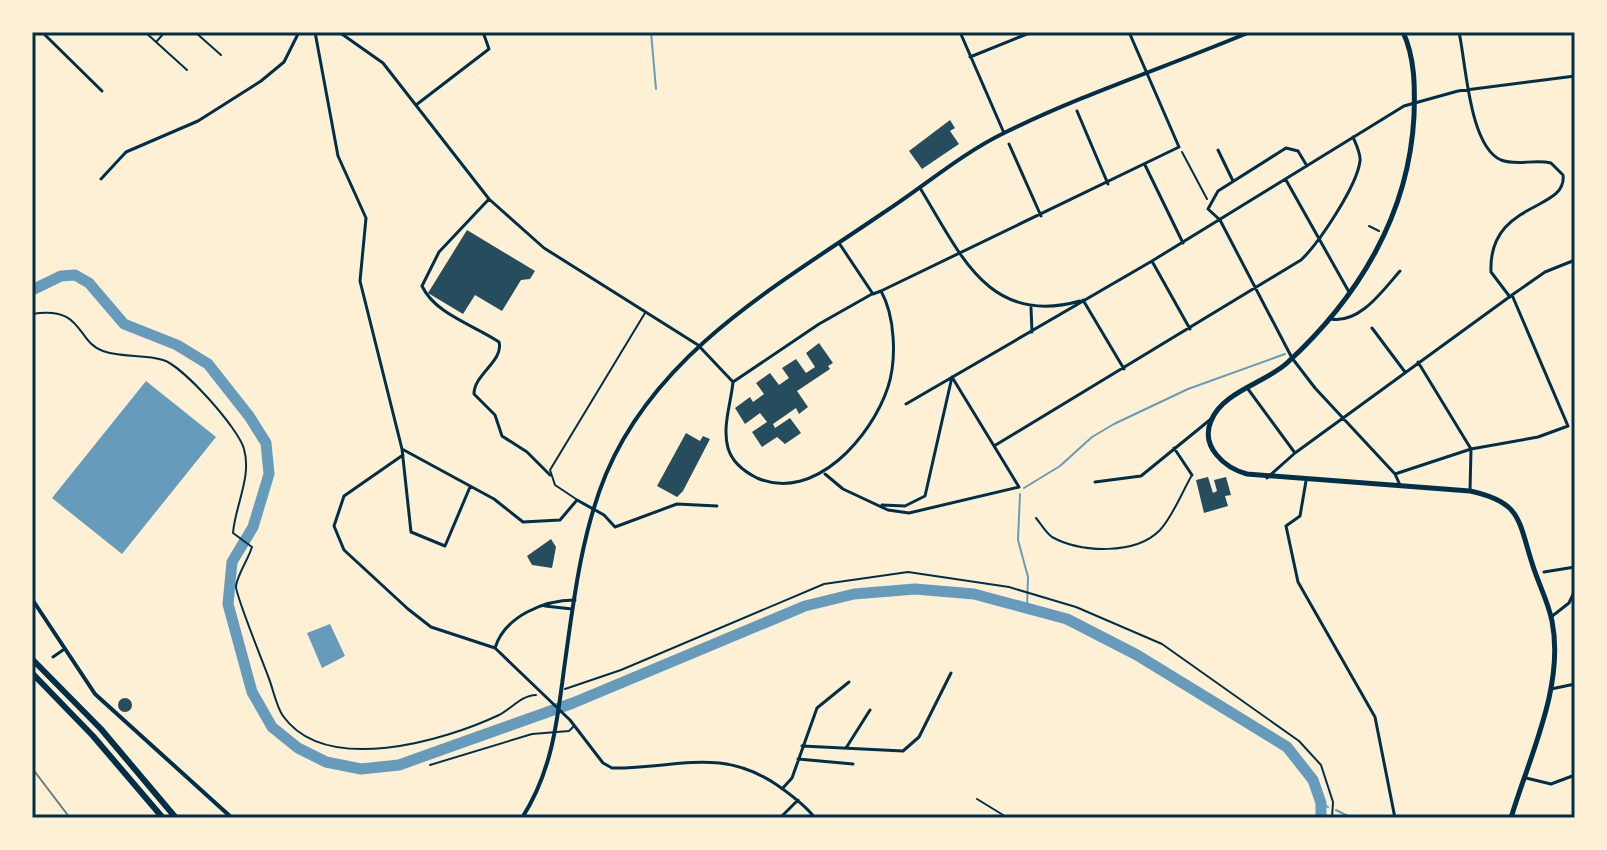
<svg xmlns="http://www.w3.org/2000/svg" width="1607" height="850" font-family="'Noto Sans',sans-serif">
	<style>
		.water { fill: #669bbc }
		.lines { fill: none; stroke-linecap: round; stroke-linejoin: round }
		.stream { stroke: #669bbc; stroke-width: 2 }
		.river { stroke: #669bbc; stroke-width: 11 }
		.building { fill: #264d5e }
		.path { stroke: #003049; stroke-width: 2 }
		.service { stroke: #003049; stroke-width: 2 }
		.minor { stroke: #003049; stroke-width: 3 }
		.tertiary { stroke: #003049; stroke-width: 4 }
		.secondary { stroke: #003049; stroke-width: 5 }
		.trunk { stroke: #003049; stroke-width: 6 }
		.rail { stroke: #657d81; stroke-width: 2 }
		.neatline { fill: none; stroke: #003049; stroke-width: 3 }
	</style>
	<rect width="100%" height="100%" fill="#fdf0d5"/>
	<path class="water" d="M146,381L216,437L122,554L52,498Z
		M330,624L345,656L322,668L307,633Z"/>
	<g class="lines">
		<path class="stream" d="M651,32L656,89
			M1024,488L1060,466L1092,437L1114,424L1188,389L1285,354
			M1020,494L1018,540L1028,577L1027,608
			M1321,803L1328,807
			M1336,810L1352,818"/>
		<path class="river" d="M32,290L61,276L75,275L89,283L124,324L177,345L208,364L249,416L266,443L269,474L253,527L232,562L228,604L252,692L272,727L298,748L326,762L361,769L399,765L573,703L805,606L854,594L915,589L974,594L1067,619L1137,655L1287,747L1313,780L1321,803V818"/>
	</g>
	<path class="building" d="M950,120L955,128L950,131L959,144L922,169L909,151Z
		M467,230L535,271L530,279L521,280L502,311L475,295L463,314L428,293Z
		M819,343L833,363L828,366L830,369L797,391L808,407L799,414L796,408L773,424L775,428L790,418L801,433L785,444L777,437L762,447L752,432L767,422L760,413L745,424L735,408L750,397L753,402L764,394L756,383L770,373L779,385L789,378L782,368L796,359L806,373L815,367L806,353Z
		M686,433L700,441L703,436L710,439L683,491L677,497L657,486Z
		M1208,477L1213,493L1217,491L1214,480L1226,477L1231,495L1225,496L1228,506L1204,513L1196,480Z
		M551,539L556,547L552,568L532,565L527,556Z
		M118 705a7 7 0 1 1 14 0a7 7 0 1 1-14 0Z"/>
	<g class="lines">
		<path class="path" d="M1182,152L1207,199
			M1369,226L1379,231
			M32,314C84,305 76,342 103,351C122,358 144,354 163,360C183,366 239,429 244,449C252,477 235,506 233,533L252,547C248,560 238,573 236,586C235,594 263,662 268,676C273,688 276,706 283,716C326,776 444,741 499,715C511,709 522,695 536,695
			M565,689L621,670L824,584L908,572L1009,587L1076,607L1162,644L1299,741L1321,765L1333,802L1332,818"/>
		<path class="service" d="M145,32L187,70
			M195,32L221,55
			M241,32L243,34
			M156,42L165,32
			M576,499L555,485L550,470L645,313
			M1036,518C1041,524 1046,533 1052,537C1081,553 1136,555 1160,530C1173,516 1182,492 1192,475
			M430,765L532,734L569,731L574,726
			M977,799L1008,818"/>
		<path class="minor" d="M42,32L102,91
			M315,32L338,156L366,218L360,281L402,449L411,532L445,546L470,487
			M339,32L383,63L489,199L544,248L698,345L733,382
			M960,32L1004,133
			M1459,32C1466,63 1469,146 1501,160C1516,166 1535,159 1551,163L1563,175C1568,212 1488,200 1491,272L1510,297
			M970,57L1032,32
			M416,105L489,49L483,32
			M1077,111L1108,184
			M1009,144L1041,216
			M1218,150L1233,181
			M1145,165L1183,243
			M1307,166L1298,151L1286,148L1218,191L1208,209L1220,220L1292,358L1315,388L1395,474L1400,485
			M101,179L126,152L198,121L261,81L284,62L299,32
			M1286,180L1349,292
			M920,188C960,253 988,327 1080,301
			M489,199L439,252L422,286C435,314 474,325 499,342C504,361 474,374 474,394L495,415L502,436L527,452L550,475
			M1153,263L1190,329
			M881,291L1179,147L1129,32
			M1083,300L1124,369
			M1031,308L1032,332
			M1331,319C1360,324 1383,290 1400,271
			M1372,328L1405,372
			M1418,362L1471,449L1538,437L1568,426L1512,295
			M733,382C731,403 722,427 728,448C732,462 745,472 757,478C815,503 872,436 888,387C897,359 895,316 881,291L873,294L839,243
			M733,382L819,324L872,294
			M1248,389L1295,453
			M906,404L1152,261L1404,106L1458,91L1575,76
			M994,446L1301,260C1319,243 1357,186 1360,161C1361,154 1356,144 1353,137
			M1174,448L1192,475
			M402,449L494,499L523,522L560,520L577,500L604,515L615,527L677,504L717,506
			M403,455L344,496L334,526L344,550L408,609L431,627L495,648L570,720L603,763L612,768C675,769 720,746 777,785C790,794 805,805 815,818
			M825,474L843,489L888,510L909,513L1019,487L952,377
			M1395,474L1471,449L1470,491
			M1267,478L1295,453L1512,295L1545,272L1575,260
			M1306,481L1300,516L1286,526L1298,582L1375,717L1395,818
			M1095,482L1141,476L1211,419
			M882,505L905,506L925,496L952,377
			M1544,572L1575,567
			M545,606L572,609
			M1551,617L1569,603L1575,590
			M495,648C505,616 544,600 575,600
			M53,657L63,650
			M1551,689L1575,684
			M802,746L903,751L919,737L951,673
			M846,748L870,710
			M798,759L853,764
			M1526,778L1551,784L1575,775
			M782,789L792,778L817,708L849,682
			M780,818L798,800"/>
		<path class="tertiary" d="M32,599L95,694L232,818
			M522,818C552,771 557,723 564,669C573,605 581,534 606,474C658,351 778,285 883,213C923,187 961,154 1004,133C1083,94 1169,66 1250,32"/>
		<path class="secondary" d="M1403,32C1415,58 1415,87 1414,116C1409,214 1359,297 1287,363C1265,383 1222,392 1211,421C1200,447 1225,468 1247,474L1470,491C1521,502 1518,519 1532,563C1538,583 1548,601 1552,621C1565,686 1529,757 1511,818"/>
		<path class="trunk" d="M32,659L101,729L176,818
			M32,673L93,736L163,818"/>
		<path class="rail" d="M32,768L70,818"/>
	</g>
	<rect width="1607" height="850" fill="none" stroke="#fdf0d5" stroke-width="68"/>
	<rect x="34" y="34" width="1539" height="782" class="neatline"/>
</svg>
